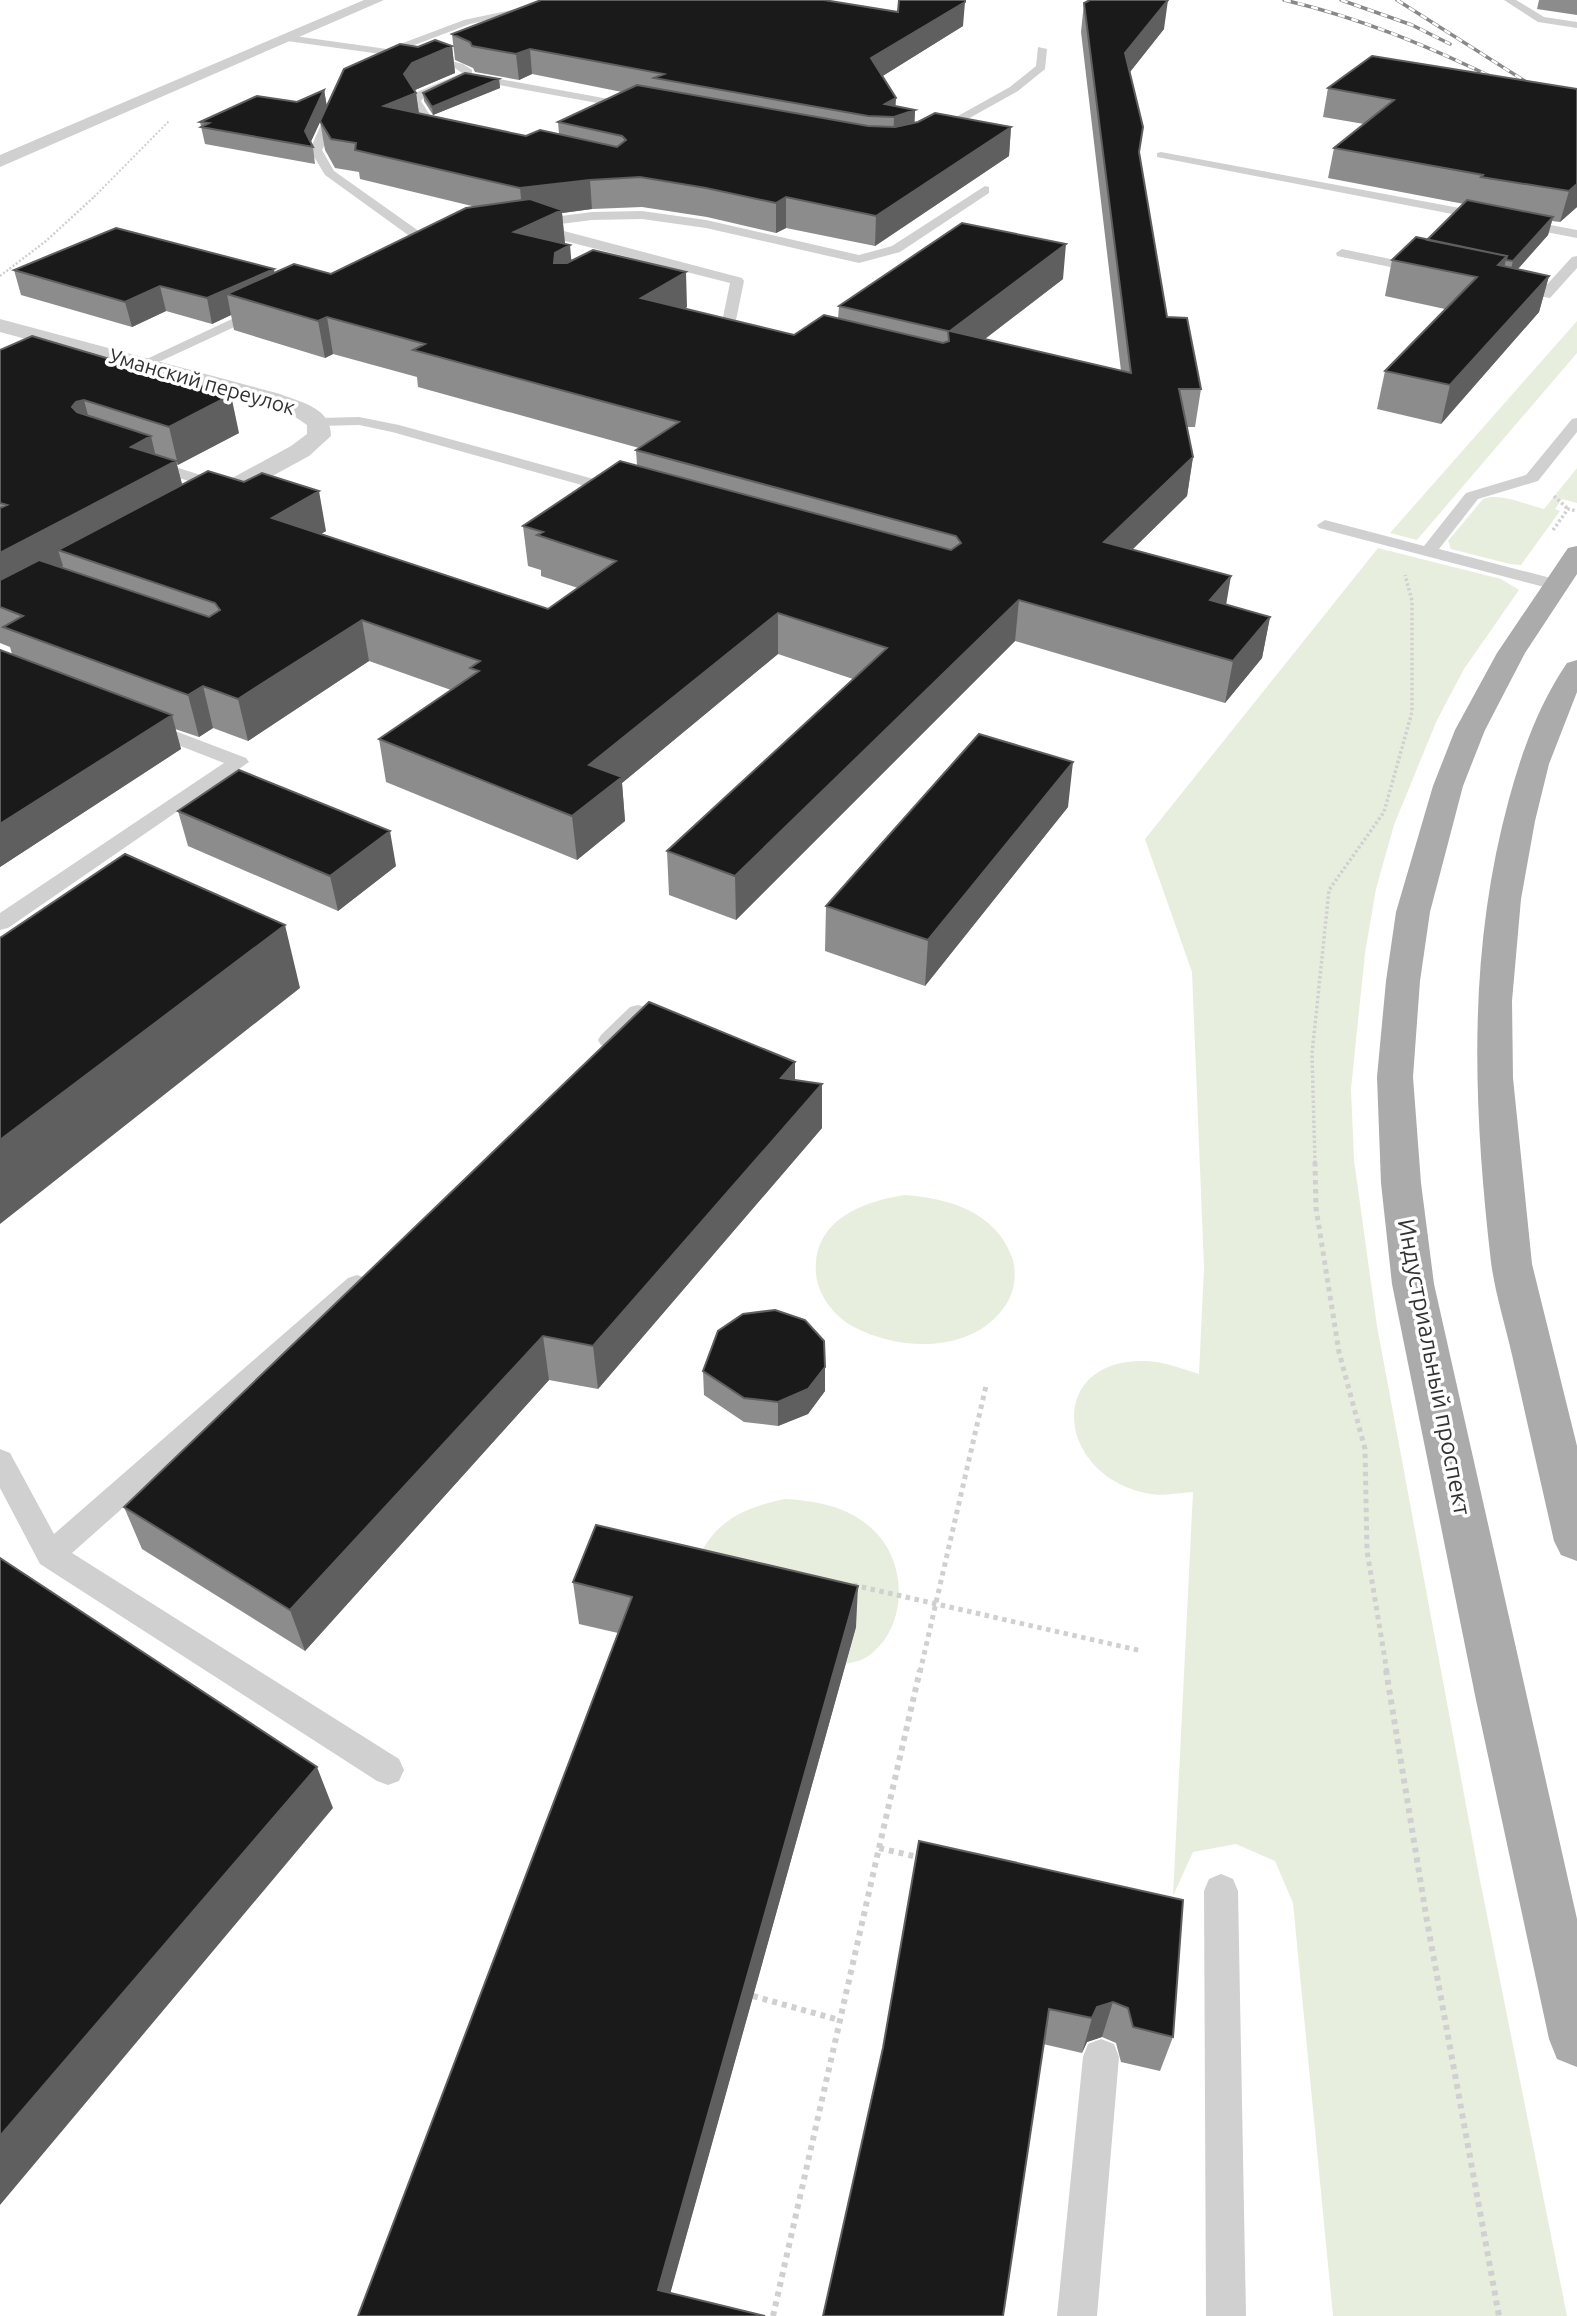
<svg xmlns="http://www.w3.org/2000/svg" width="1577" height="2316" font-family="Ubuntu,sans-serif">
	<style>
		.green { fill: #e8eede }
		.lines { fill: none; stroke-linecap: round; stroke-linejoin: round }
		.path-far4 { stroke: #d0d0d0; stroke-width: 2; stroke-dasharray: 2 2; stroke-linecap: butt }
		.path-far3 { stroke: #d0d0d0; stroke-width: 2.5; stroke-dasharray: 2 2; stroke-linecap: butt }
		.path-far2 { stroke: #d0d0d0; stroke-width: 3.5; stroke-dasharray: 2.5 2.5; stroke-linecap: butt }
		.path-far1 { stroke: #d0d0d0; stroke-width: 5; stroke-dasharray: 4.5 4.5; stroke-linecap: butt }
		.path { stroke: #d0d0d0; stroke-width: 6; stroke-dasharray: 5 5; stroke-linecap: butt }
		.service { fill: #d0d0d0; fill-rule: evenodd }
		.tertiary { fill: #d0d0d0; fill-rule: evenodd }
		.primary { fill: #ababab; fill-rule: evenodd }
		.rail-casing { stroke: #888; stroke-width: 3.5 }
		.rail { stroke: #fff; stroke-width: 2.5; stroke-dasharray: 7; stroke-linecap: butt }
		.wall { fill: #8c8c8c }
		.shaded-wall { fill: #5f5f5f }
		.building { fill: #1a1a1a; stroke: #5f5f5f; stroke-width: 2 }
		.labels { text-anchor: middle; stroke-width: 7; stroke-linejoin: round; paint-order: stroke }
		.far-street-label { font-size: 21px; fill: #333; stroke: #fff }
		.street-label { font-size: 24px; fill: #333; stroke: #fff }
	</style>
	<rect width="100%" height="100%" fill="#fff"/>
	<path class="green" d="M1577,321V353L1417,540L1390,533Z
		M1577,468V503L1562,499L1555,509L1560,511L1521,565L1510,564L1451,549L1448,541L1483,499C1499,492 1527,505 1544,509Z
		M1378,548L1501,579L1519,590L1464,669L1437,720L1394,825L1376,889L1365,953L1351,1089L1354,1160L1377,1326L1479,1875L1567,2316H1333L1293,1903L1275,1861L1236,1844L1193,1852L1173,1896L1193,1492C1177,1493 1162,1497 1145,1493C1053,1472 1047,1357 1147,1361C1166,1362 1182,1369 1199,1374L1204,1267L1192,972L1145,839Z
		M905,1195C949,1198 995,1212 1012,1257C1017,1272 1015,1290 1007,1303C975,1354 901,1352 854,1327C831,1315 813,1289 816,1262C820,1217 866,1201 905,1195Z
		M785,1499C820,1501 855,1508 879,1536C908,1569 906,1631 867,1657C861,1661 853,1662 846,1664L856,1627L692,1571C711,1524 737,1509 785,1499Z"/>
	<g class="lines">
		<path class="path-far4" d="M94,197L169,121"/>
		<path class="path-far3" d="M0,276L46,241L95,196"/>
		<path class="path-far2" d="M1554,496L1568,509
			M1553,530L1568,509L1577,511
			M1315,1163L1312,1054L1329,890L1384,812L1412,712V601L1405,575"/>
		<path class="path-far1" d="M1315,1162L1316,1208L1339,1352L1365,1449L1367,1551L1387,1672
			M853,1585L1142,1651
			M920,1672L986,1386"/>
		<path class="path" d="M1386,1670L1427,1921L1499,2316
			M879,1848L920,1670
			M753,1996L839,2020
			M773,2316L879,1848L922,1858"/>
		<path class="service" d="M558,0H577L470,24L388,55L287,41L282,38L287,35L387,49L464,20Z
			M1504,0H1516L1544,17L1577,22V28L1538,22Z
			M1038,47L1047,49L1045,69L1018,91L939,135H931V131L1010,87L1036,66Z
			M423,54L463,64L472,70V74L636,104L641,107L636,110L466,79L425,96L421,101L435,123L454,130V134C431,136 421,118 410,101L417,92L462,73L455,68L419,59L418,57Z
			M330,103L339,105L332,131L322,150L334,171L430,239V245H422L325,175L310,150Z
			M1161,152L1577,230V238L1157,157V153Z
			M985,186L989,187V193L900,252L859,263L706,228L642,219L592,220L545,226L742,278L744,281L736,320L762,326L764,329L757,333L724,325L722,322L730,283L561,240L529,229L524,224L530,220L592,212L642,211L706,220L859,255L892,246Z
			M1342,249L1424,266L1430,270L1424,274L1337,256L1336,253Z
			M1577,256V268L1550,298L1511,292L1504,288L1511,284L1542,290L1572,257Z
			M264,304L269,305V311L148,367L143,368L136,364Z
			M359,417L399,425L626,488L628,491L620,496L614,494L392,432L359,425L319,426L312,422L319,418Z
			M1577,418V432L1538,481L1478,499L1439,549L1562,581L1565,585L1562,589L1556,590L1319,528L1317,525L1325,520L1424,546L1466,493L1526,475L1572,419Z
			M147,458L232,485L234,488L226,493L142,466L139,463L142,460Z
			M149,721L246,758L249,762L8,928L0,930V913L224,763L142,731L140,727Z
			M638,1005L646,1007L649,1012L646,1017C633,1030 620,1051 601,1045L598,1040L601,1035L630,1007Z
			M357,1275L366,1278L370,1285L366,1292L72,1553L399,1759L404,1770L399,1781L388,1785L377,1781L40,1564L0,1488V1449L10,1453L54,1534L348,1278Z
			M1221,1874L1233,1879L1238,1891L1246,2316H1206L1204,1891L1209,1879Z
			M1101,2039L1114,2044L1119,2057L1097,2316H1057L1083,2057L1088,2044Z"/>
		<path class="tertiary" d="M364,0H384L0,167V155Z
			M0,319L280,394C303,403 331,408 331,436L309,456L208,511L199,514L190,511L186,506L190,501L291,446L307,434V425L291,414L264,404L0,332Z"/>
		<path class="primary" d="M1577,546V574L1525,653L1485,730L1463,786L1430,912L1420,981L1413,1077L1421,1183L1434,1284L1577,1919V2067L1557,2059L1549,2039L1476,1700L1392,1284L1381,1183L1377,1077L1386,981L1396,912L1433,786L1455,730L1497,653L1568,548Z
			M1577,660V692L1549,764L1535,821L1521,899L1512,1001L1513,1078L1532,1264L1577,1446V1561L1561,1555L1554,1541C1540,1479 1526,1417 1512,1355C1505,1324 1495,1293 1491,1262C1473,1105 1467,953 1509,799C1522,751 1539,704 1567,663Z"/>
		<defs>
			<path id="rail" d="M1284,0C1361,18 1431,47 1502,82
				M1341,0L1412,25L1450,44
				M1397,0L1539,90"/>
		</defs>
		<use href="#rail" class="rail-casing"/>
		<use href="#rail" class="rail"/>
	</g>
	<path class="wall" d="M1539,0H1577V15L1537,9Z
		M1084,3L1164,29L1130,72L1139,157L1167,317L1201,389L1195,427H1187L1193,457L1187,496L1132,550L1226,604L1270,617L1262,658L1225,703L1015,641L736,920L669,895L667,851L853,679L778,654L622,783L625,821L577,860L386,782L379,739L451,690L369,661L248,741L213,728L199,737L175,729L181,749L0,867V650L12,654L10,647L0,643V350L239,433L177,465L182,484L326,531L321,534L548,609L578,588L541,576V570L528,566L523,526L637,465L636,450L639,448L418,387L417,377L333,354L325,358L234,330L231,315L212,324L166,311L132,327L21,295L14,270L274,269V273L331,274L476,207L360,179L359,172L335,168L325,150L320,121L418,47L452,46L455,73L415,90L416,93L419,113L526,136L559,134L558,122L622,92L532,74L519,80L475,72L473,68L455,60L452,34L963,26L882,76L895,106L915,110L914,123L1011,127L1009,156L875,246L786,228L776,233L707,217L642,207L592,209L562,213L565,244L572,261L687,307L684,309L794,335L838,319L839,306L1063,279L985,339L1121,371L1081,32Z
		M499,79L500,88L433,115L424,101L423,93Z
		M1328,88L1577,89V207L1560,222L1552,221L1548,235L1518,269L1549,276L1539,312L1441,424L1377,409L1385,371L1445,309L1385,296L1392,260L1427,240L1464,204L1328,178L1334,148L1364,124L1323,117Z
		M324,90L327,107L310,143L313,147L315,164L205,144L200,122L297,102Z
		M1068,807L925,986L825,951L826,906Z
		M178,811L396,866L338,911L188,846Z
		M795,1080L822,1128L598,1389L549,1380L305,1651L142,1549L124,1507Z
		M825,1367V1391L808,1414L778,1426L744,1422L704,1395L703,1371Z
		M573,1582L856,1627L670,2293L358,2316L618,1633L579,1624Z
		M919,1841L1173,2037L1160,2071L1121,2062L1116,2043L1102,2037L1087,2042L1082,2053L1043,2044L883,2048Z"/>
	<path class="shaded-wall" d="M1168,0L1164,29L1122,82L1125,53Z
		M965,2L963,26L870,84L871,58Z
		M452,46L455,73L415,90L416,93L420,121L384,106L404,74L412,63Z
		M530,49L532,74L519,80L516,54Z
		M499,79L500,88L433,115L432,107Z
		M324,90L327,107L309,146L305,131Z
		M896,98L895,117L915,110L914,137L893,144L894,117L885,104Z
		M1011,127L1009,156L875,246L876,216Z
		M590,180L592,209L562,213L565,244L514,232L523,218L520,188Z
		M1577,184V207L1560,222L1569,191Z
		M786,197V228L776,233V203Z
		M1553,217L1548,235L1508,280L1513,261Z
		M1066,244L1063,279L948,367L950,331Z
		M570,245L573,280L554,263L555,253Z
		M1507,256L1498,292V265Z
		M274,269L278,294H227L231,315L212,324L207,298Z
		M686,272L687,307L642,334L641,298Z
		M1549,276L1539,312L1441,424L1450,385Z
		M160,286L166,311L132,327L125,302Z
		M327,317L333,354L325,358L318,321Z
		M231,395L239,433L178,465L169,427Z
		M84,400L94,438L72,407L76,402Z
		M151,436L159,470L176,461L186,500L58,550L63,566L0,600V553L131,447Z
		M1193,457L1187,496L1099,582L1104,542Z
		M319,491L326,531L280,558L272,518Z
		M1231,576L1224,617L1210,600Z
		M1019,600L1015,641L736,920L735,876Z
		M778,613V654L622,783L625,821L577,860L572,816L589,765Z
		M1270,617L1262,658L1225,703L1233,661Z
		M362,620L369,661L248,741L238,699Z
		M203,686L213,728L199,737L188,695Z
		M172,715L181,749L0,867V824Z
		M1073,762L1068,807L925,986L928,940Z
		M390,831L396,866L338,911L330,876Z
		M285,925L300,988L0,1224V1140Z
		M795,1062V1106L781,1078Z
		M822,1084V1128L598,1389L593,1346Z
		M543,1336L549,1380L305,1651L290,1610Z
		M825,1367V1391L808,1414L778,1426V1402Z
		M858,1586L856,1627L664,2316L658,2290Z
		M317,1767L333,1808L0,2205V2136Z
		M1113,2002L1102,2037L1087,2042L1082,2053L1092,2018L1097,2007Z"/>
	<path class="building" d="M541,0H824L898,12L899,0H965V2L871,58L896,98L885,104L915,110L894,117L868,116L654,78L664,74L530,49L516,54L472,46L470,42L452,34Z
		M1090,0H1168L1125,53L1143,127L1139,152L1167,317L1187,318L1201,389H1179L1193,457L1104,542L1231,576L1210,600L1270,617L1233,661L1019,600L735,876L667,851L887,648L778,613L589,765L622,777L572,816L379,739L479,671L470,668L480,661L362,620L238,699L203,686L188,695L3,627L23,616L0,607V580L39,560L209,617L220,610L215,603L58,550L208,471L244,482L262,473L319,491L272,518L548,609L616,561L537,535L543,532L523,526L620,461L951,550L961,543L956,536L636,450L679,422L413,350L425,344L327,317L318,321L227,294L294,264L331,274L466,208L530,199L562,210L514,232L570,245L555,253L554,263H567L593,250L686,272L641,298L794,335L824,315L943,343L949,341L948,331L839,306L962,223L1066,244L950,331L1131,373L1084,3Z
		M435,40L452,46L412,63L404,74L416,93L384,106L526,136L540,130L617,147L626,140L622,136L558,122L637,85L868,126L895,127L918,122L935,113L1011,127L876,216L786,197L776,203L706,188L640,177L590,180L520,188L355,150L356,143L331,139L320,121L344,69L400,44L418,47Z
		M1372,56L1577,89V184L1569,191L1481,177L1483,175L1334,148L1394,100L1328,88Z
		M465,73L499,79L432,107L423,93Z
		M324,90L305,131L313,147L201,127L209,123L200,122L257,96L297,102Z
		M1467,200L1553,217L1513,261L1506,260L1507,256L1427,240Z
		M116,228L274,269L207,298L160,286L125,302L14,270Z
		M1416,237L1507,256L1498,265L1549,276L1450,385L1385,371L1477,277L1392,260Z
		M32,336L231,395L169,427L84,400L76,402L72,407L77,412L151,436L131,447L176,461L0,553V508L7,505L0,503V350Z
		M0,650L172,715L0,824Z
		M979,734L1073,762L928,940L826,906Z
		M239,770L390,831L330,876L178,811Z
		M125,854L285,925L0,1140V938Z
		M649,1002L795,1062L781,1078L822,1084L593,1346L543,1336L290,1610L124,1507Z
		M775,1310L805,1320L824,1341L825,1367L808,1389L778,1402L744,1398L703,1371L718,1331L743,1314Z
		M596,1525L858,1586L658,2290L765,2316H358L632,1597L573,1582Z
		M0,1558L317,1767L0,2136Z
		M919,1841L1183,1900L1173,2037L1133,2027L1128,2008L1113,2002L1097,2007L1092,2018L1049,2009L1003,2316H823L883,2048Z"/>
	<g class="labels">
		<g class="far-street-label">
			<text transform="translate(202 382) rotate(16)" y="7">Уманский переулок</text>
		</g>
		<g class="street-label">
			<text transform="translate(1434 1367) rotate(79)" y="8">Индустриальный проспект</text>
		</g>
	</g>
</svg>
